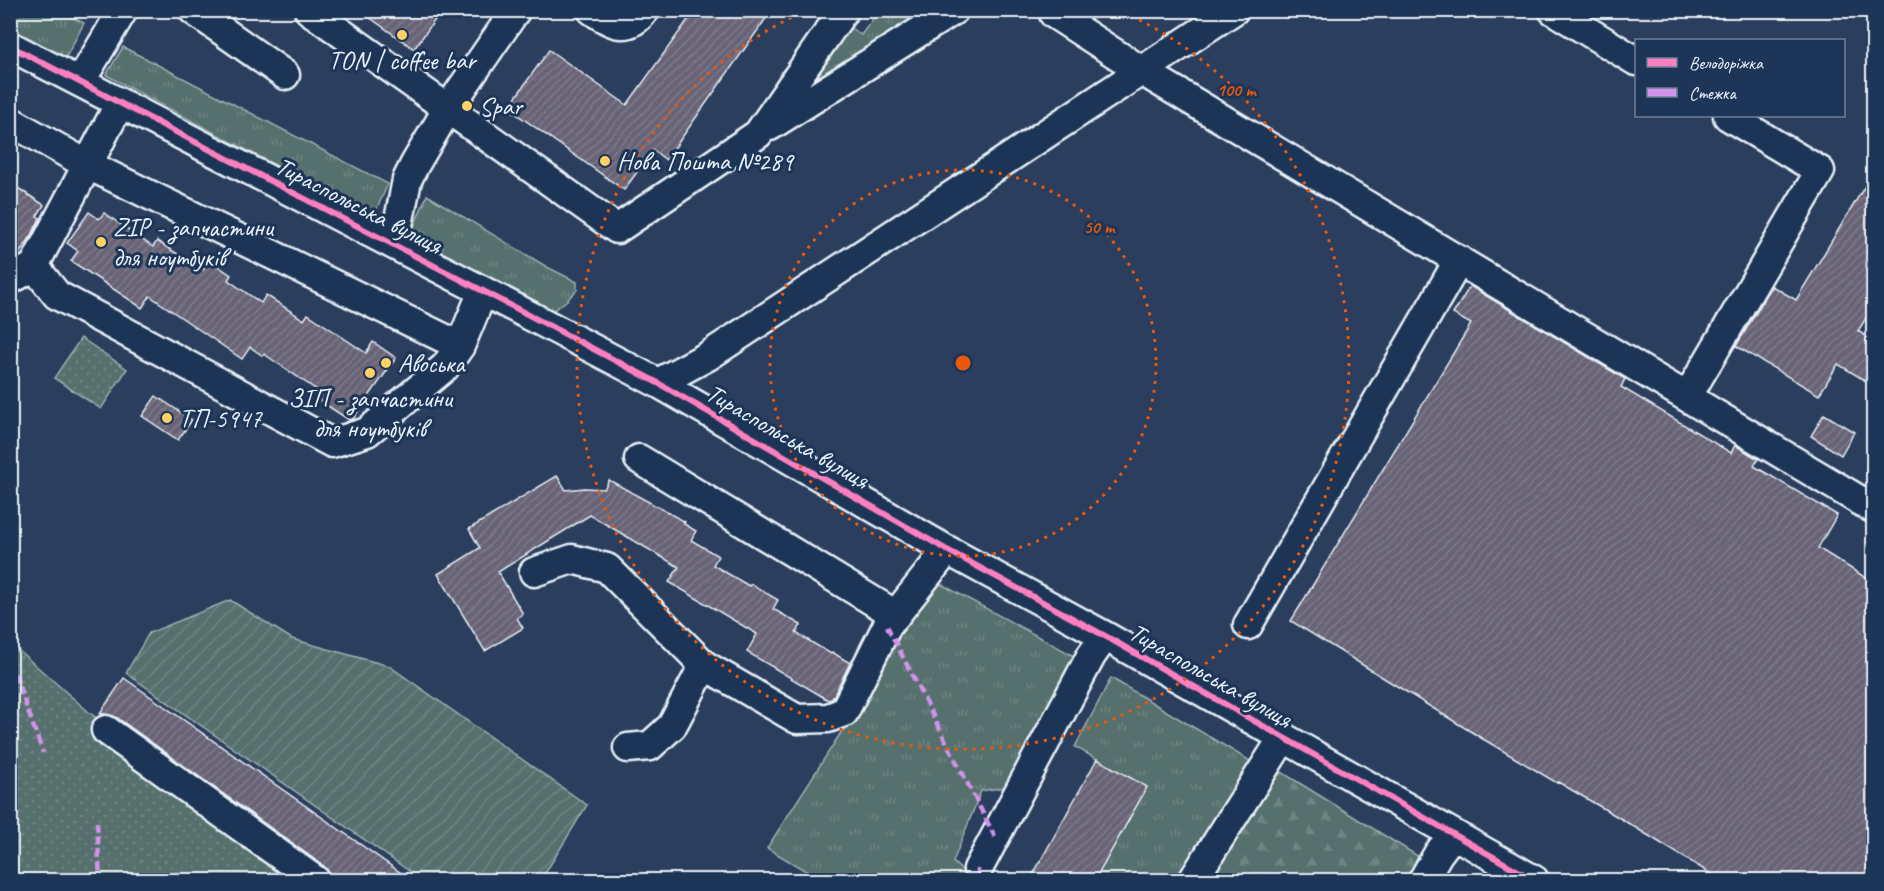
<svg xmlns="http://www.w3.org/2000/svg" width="1884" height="891" font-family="Caveat,sans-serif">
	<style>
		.grass { fill: url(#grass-tufts); stroke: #a0b0b2; stroke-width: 1.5 }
		.forest { fill: url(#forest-firs); stroke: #a0b0b2; stroke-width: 1.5 }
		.park { fill: url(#park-dots); stroke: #a0b0b2; stroke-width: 1.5 }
		.garden { fill: url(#garden-furrows); stroke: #a0b0b2; stroke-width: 1.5 }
		.building { fill: url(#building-hatch); stroke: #e8f1f8; stroke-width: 1.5 }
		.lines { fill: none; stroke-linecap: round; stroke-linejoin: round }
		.minor-casing { stroke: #e8f1f8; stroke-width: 33 }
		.minor { stroke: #1d3557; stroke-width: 28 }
		.quiet { stroke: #d193ec; stroke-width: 4.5; stroke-dasharray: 9 4.5; stroke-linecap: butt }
		.cycleway-casing { stroke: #1d3557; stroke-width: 10 }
		.cycleway { stroke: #ff80c0; stroke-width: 6 }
		.ring { fill: none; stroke: #e8590c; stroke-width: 3; stroke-dasharray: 3 6 }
		.poi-dot { fill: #ffd166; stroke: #1d3557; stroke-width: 2 }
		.labels { text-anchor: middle; stroke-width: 6; stroke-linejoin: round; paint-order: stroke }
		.poi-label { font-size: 26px; fill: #e8f1f8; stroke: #1d3557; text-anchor: start }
		.street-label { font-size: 26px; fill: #e8f1f8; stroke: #1d3557 }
		.centre { fill: #e8590c; stroke: #1d3557; stroke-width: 3 }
		.ring-label { font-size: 18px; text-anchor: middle; font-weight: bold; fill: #e8590c; stroke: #1d3557; stroke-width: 6; stroke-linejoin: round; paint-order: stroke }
	</style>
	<defs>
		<pattern id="grass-tufts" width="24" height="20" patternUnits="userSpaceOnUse" patternTransform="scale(1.5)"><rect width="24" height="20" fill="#57706d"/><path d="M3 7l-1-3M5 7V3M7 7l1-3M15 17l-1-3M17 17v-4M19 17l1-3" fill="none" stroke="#6f8583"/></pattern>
		<pattern id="forest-firs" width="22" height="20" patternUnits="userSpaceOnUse" patternTransform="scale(1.5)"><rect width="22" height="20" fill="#57706d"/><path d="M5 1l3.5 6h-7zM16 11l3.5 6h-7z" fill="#6f8583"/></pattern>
		<pattern id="park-dots" width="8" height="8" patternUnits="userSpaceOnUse" patternTransform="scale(1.5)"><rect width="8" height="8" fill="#57706d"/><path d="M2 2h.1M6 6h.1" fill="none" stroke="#6f8583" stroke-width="1.8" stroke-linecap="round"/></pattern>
		<pattern id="garden-furrows" width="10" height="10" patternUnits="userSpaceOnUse" patternTransform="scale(1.5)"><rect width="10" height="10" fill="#57706d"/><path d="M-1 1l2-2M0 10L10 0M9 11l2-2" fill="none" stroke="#6f8583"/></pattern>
		<pattern id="building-hatch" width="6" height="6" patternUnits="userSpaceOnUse" patternTransform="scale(1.5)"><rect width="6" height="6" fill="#686376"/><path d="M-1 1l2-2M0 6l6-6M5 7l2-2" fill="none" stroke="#7e7a8a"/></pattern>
	</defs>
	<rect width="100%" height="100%" fill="#2c3e5d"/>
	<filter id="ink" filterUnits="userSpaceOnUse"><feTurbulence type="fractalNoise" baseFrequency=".0167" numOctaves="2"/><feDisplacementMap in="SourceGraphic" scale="12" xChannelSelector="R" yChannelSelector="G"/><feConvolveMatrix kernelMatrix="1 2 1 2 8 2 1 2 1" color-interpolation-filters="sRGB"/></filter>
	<g filter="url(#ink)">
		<path class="grass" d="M10,11H59L84,23L65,59L11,32Z
			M879,11H937L805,94L797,87L843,23L861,35Z
			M123,47L388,184L373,217L106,75Z
			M427,195L547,267L577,282V290L566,301L551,312L410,236Z
			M937,582L1076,657L1018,785L981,791L953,862L972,880H821L767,848L842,731L883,654Z
			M1111,678L1255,764L1184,880H1095L1147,787L1075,747Z"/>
		<path class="forest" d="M1275,768L1424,860L1411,880H1207Z"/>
		<path class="park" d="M81,338L127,369L101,409L54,378Z
			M10,643L90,713L316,880H11Z"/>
		<path class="garden" d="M230,600L292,639L389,666L587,805L541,880H422L126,673L149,633Z"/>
		<path class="building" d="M359,10H442L414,49Z
			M695,10H772L666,160L653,150L624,190L508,108L549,50L627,105Z
			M1874,171V305L1858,331L1874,341V386L1838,364L1819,395L1736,346L1772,286L1796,300Z
			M10,183L44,205L37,216L40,218L32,235L17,257L10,261Z
			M89,212L99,219L104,213L153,247L157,241L203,270L209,260L231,275L228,280L261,303L266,295L304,320L308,314L366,353L373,342L396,358L353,419L349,420L317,399L321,393L264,354L263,356L250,347L242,359L150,296L142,308L71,261L78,251L67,243Z
			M1470,286L1625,379L1621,387L1731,453L1735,445L1758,459L1754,466L1837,515L1818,548L1874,583V880H1721L1618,817L1558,782L1557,783L1483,739L1291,621L1471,324L1453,314Z
			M156,396L192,420L178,440L142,416Z
			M1824,414L1854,432L1841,455L1811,436Z
			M557,476L566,490L584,488L604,489L609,480L685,522L684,524L696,531L691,540L718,556L713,565L749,586L751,584L778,600L773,609L801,625L796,633L831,654L832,652L850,663L832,699L828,700L747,652L757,634L669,582L679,567L590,515L498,572L523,614L517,618L523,628L485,651L438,574L480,548L469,529Z
			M124,678L411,880H336L331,876L325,867L116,717L100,713Z
			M1097,759L1147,787L1095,880H1030Z"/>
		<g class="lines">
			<defs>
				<path id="minor" d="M193,10L285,75
					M309,10L617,229L758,134L844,10
					M592,10C612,24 628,33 645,10
					M1553,10L1636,61
					M1054,14L1142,71L1874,509
					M10,46L483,291L658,383L947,550L1105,636L1534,880
					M80,82L123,10
					M10,121L88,165L460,346
					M770,126L954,10
					M394,245L407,180L415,164L447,110L516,10
					M34,266L57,295L332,443L367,432L445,367L460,346L483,291
					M10,280L34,266L120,103
					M658,383L708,356L1234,10
					M1687,397L1820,171L1728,116
					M639,459L896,615
					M534,572L572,559L607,568L704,665L797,719L828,718L844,712L887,626L947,550
					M1248,625L1459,260
					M106,730L315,880
					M628,748L650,746L672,726L704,665
					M978,869L1091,656L1105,636
					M1193,880L1283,738
					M1423,880L1438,854L1453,834"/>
			</defs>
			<use href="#minor" class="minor-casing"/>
			<use href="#minor" class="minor"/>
			<path class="quiet" d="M887,626L995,837
				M10,661L43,753
				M97,822L100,880
				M978,869V880"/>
			<defs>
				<path id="cycleway" d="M10,46L483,291L658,383L947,550L1105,636L1534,880"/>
			</defs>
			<use href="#cycleway" class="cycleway-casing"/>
			<use href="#cycleway" class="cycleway"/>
		</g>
	</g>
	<g class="ring">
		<circle cx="963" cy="363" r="193"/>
		<path d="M1123 12A386 386 0 1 1 803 12"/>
	</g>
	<g class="poi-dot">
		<circle cx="402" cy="35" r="6"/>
		<circle cx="467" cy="106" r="6"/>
		<circle cx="605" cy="161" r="6"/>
		<circle cx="101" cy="242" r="6"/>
		<circle cx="386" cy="363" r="6"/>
		<circle cx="370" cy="373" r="6"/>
		<circle cx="167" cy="418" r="6"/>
	</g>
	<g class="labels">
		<g class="poi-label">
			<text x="402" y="69" text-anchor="middle">TON | coffee bar</text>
			<text x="479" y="115">Spar</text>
			<text x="617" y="170">Нова Пошта №289</text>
			<text x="113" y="236">ZIP - запчастини<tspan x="113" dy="30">для ноутбуків</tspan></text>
			<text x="398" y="372">Авоська</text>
			<text x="370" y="407" text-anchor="middle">ЗІП - запчастини<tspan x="370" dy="30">для ноутбуків</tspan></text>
			<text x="179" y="427">ТП-5947</text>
		</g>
		<g class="street-label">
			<text transform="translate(359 205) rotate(27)" y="9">Тираспольська вулиця</text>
			<text transform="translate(788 436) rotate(30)" y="9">Тираспольська вулиця</text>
			<text transform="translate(1211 675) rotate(30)" y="9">Тираспольська вулиця</text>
		</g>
	</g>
	<circle cx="963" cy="363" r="9" class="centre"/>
	<g class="ring-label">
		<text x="1236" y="96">100 m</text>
		<text x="1099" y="233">50 m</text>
	</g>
	<rect width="1884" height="891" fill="none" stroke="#1d3557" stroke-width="36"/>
	<rect x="18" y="18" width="1848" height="855" fill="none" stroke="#e8f1f8" stroke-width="2" filter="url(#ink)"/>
	<rect x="1635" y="39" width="210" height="78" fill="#1d3557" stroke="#6e8097" stroke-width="1.5"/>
	<rect x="1647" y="58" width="30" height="9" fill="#ff80c0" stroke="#6e8097" stroke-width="1.5"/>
	<text x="1689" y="69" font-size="18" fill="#e8f1f8">Велодоріжка</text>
	<rect x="1647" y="88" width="30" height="9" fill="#d193ec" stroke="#6e8097" stroke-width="1.5"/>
	<text x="1689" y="99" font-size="18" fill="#e8f1f8">Стежка</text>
</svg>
